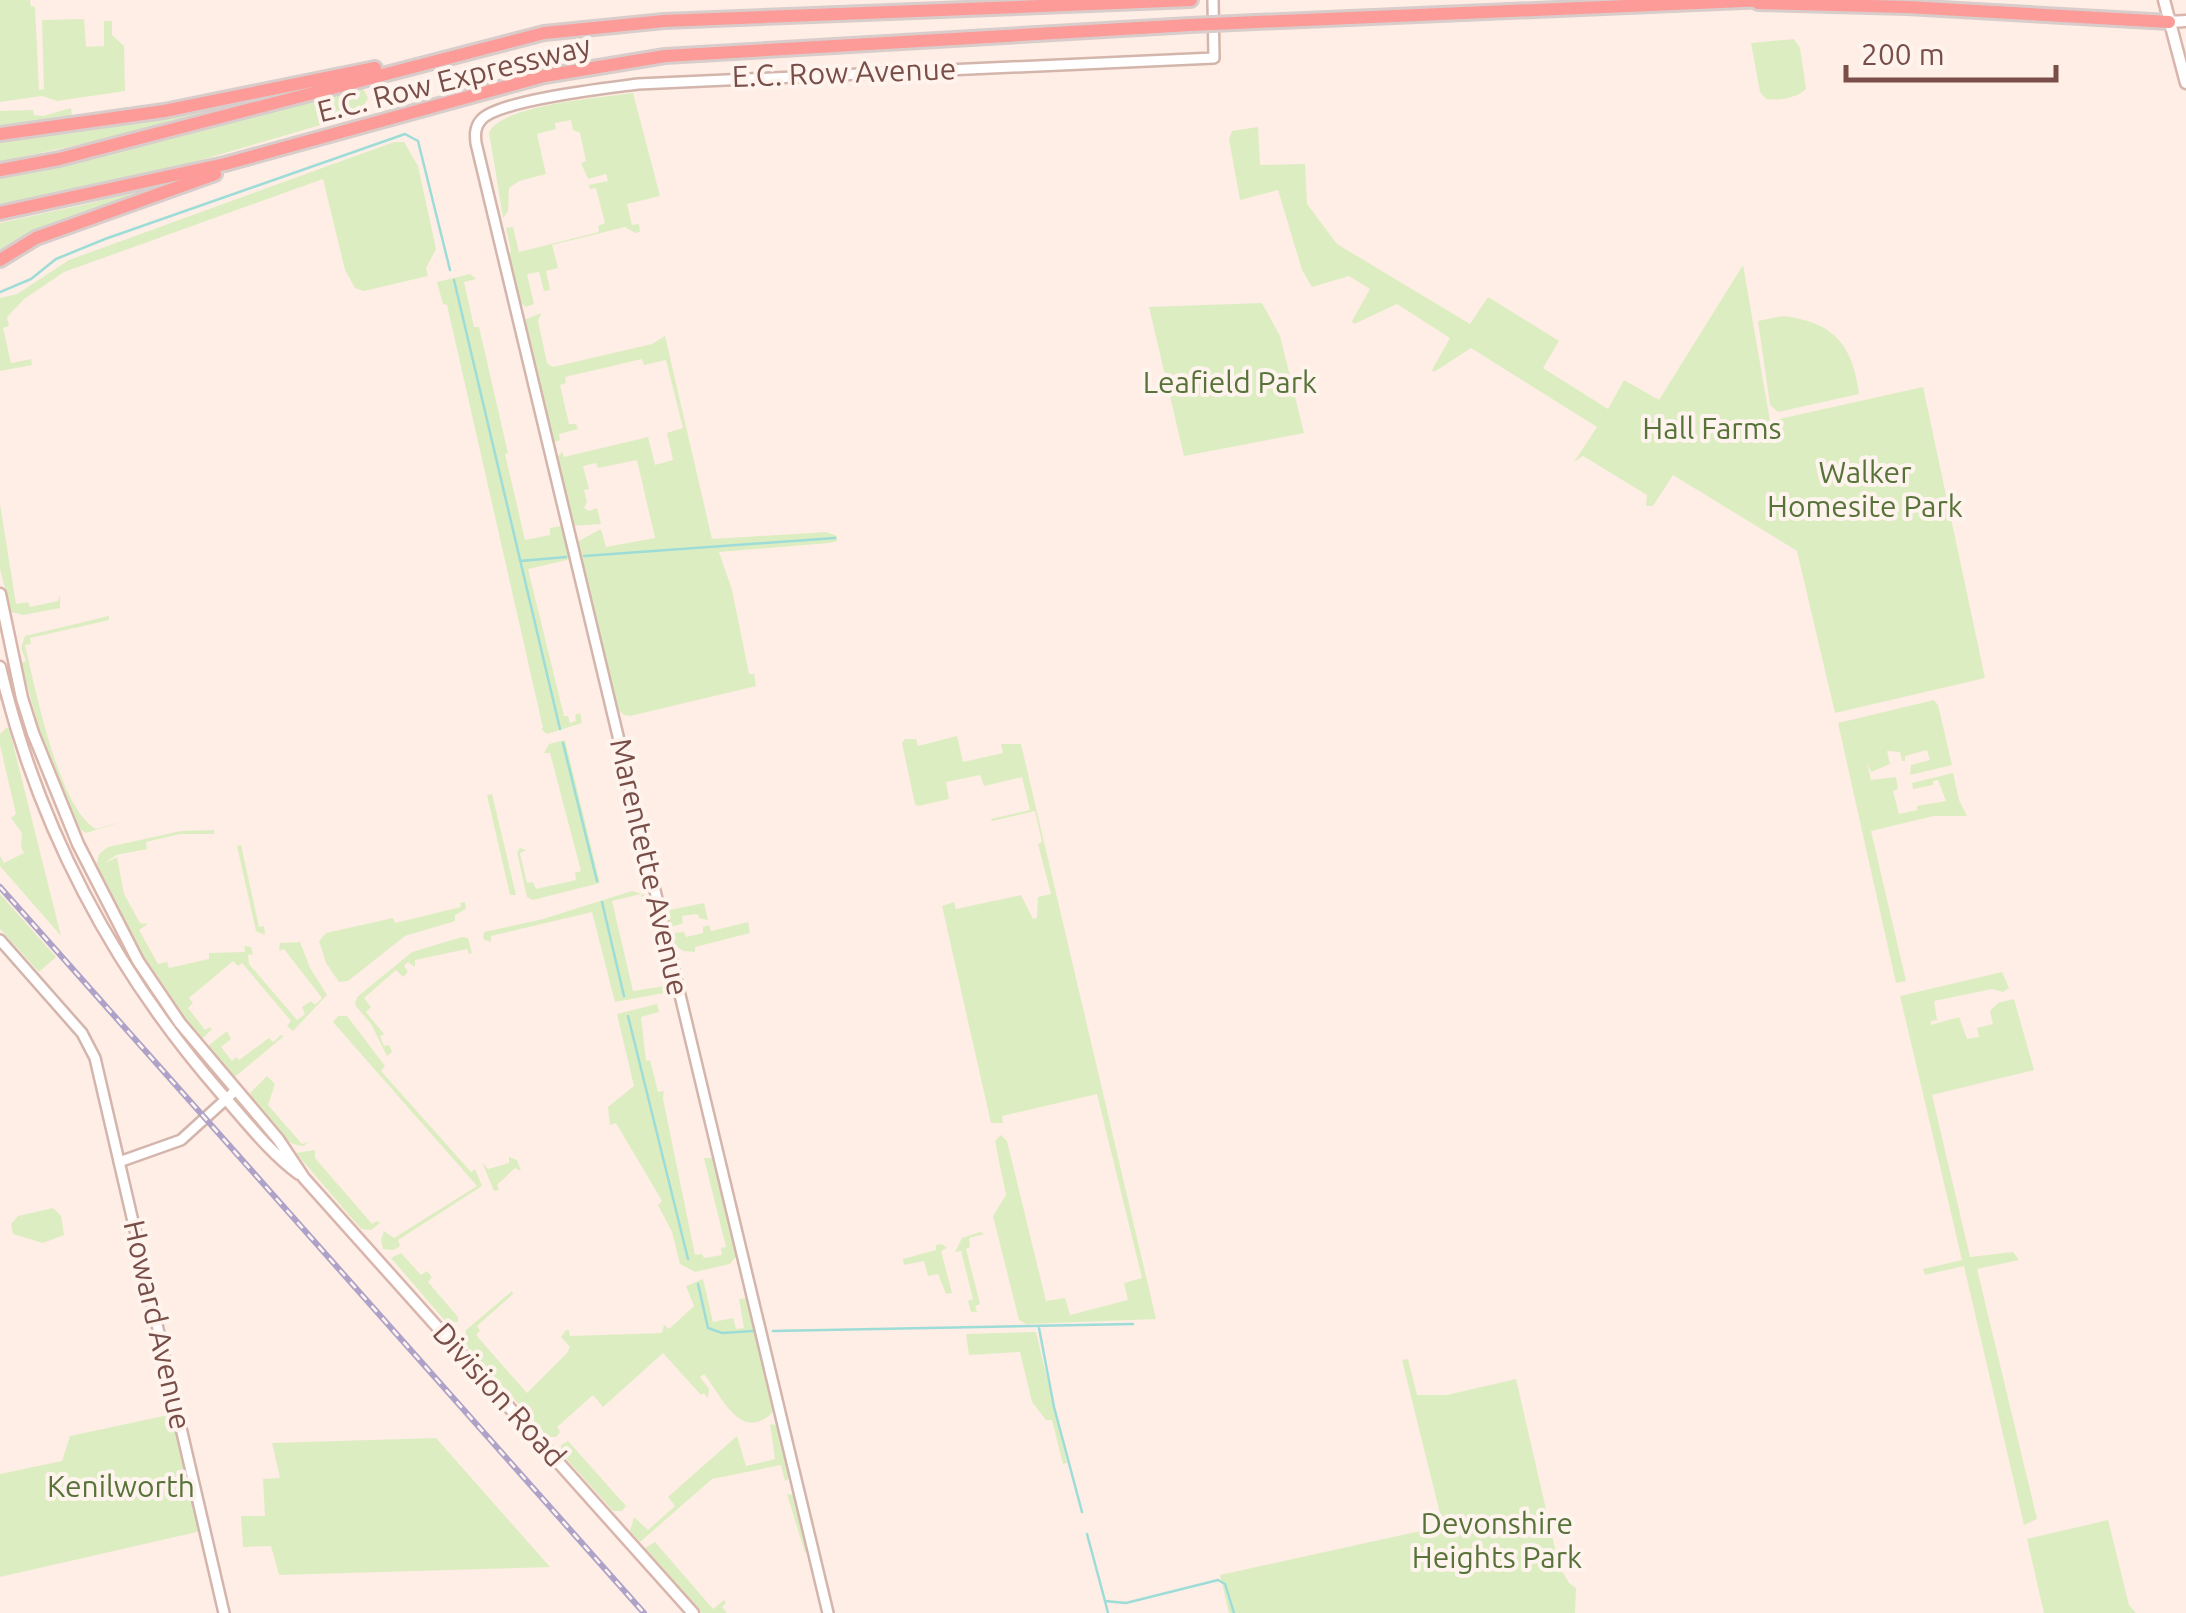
<svg xmlns="http://www.w3.org/2000/svg" width="2186" height="1613" font-family="Ubuntu,sans-serif">
	<style>
		.green { fill: #ddedc2 }
		.lines { fill: none; stroke-linecap: round; stroke-linejoin: round }
		.stream { stroke: #9ddcd7; stroke-width: 2.5 }
		.tertiary-casing { stroke: #d3b5ac; stroke-width: 14 }
		.secondary-casing { stroke: #d9b5ac; stroke-width: 15 }
		.motorway-casing { stroke: #d9cdcc; stroke-width: 18 }
		.tertiary { stroke: #fff; stroke-width: 9 }
		.secondary { stroke: #fff; stroke-width: 10 }
		.motorway { stroke: #fc9b97; stroke-width: 12 }
		.rail-casing { stroke: #aea2c9; stroke-width: 6 }
		.rail { stroke: #fff4ed; stroke-width: 2.5; stroke-dasharray: 8; stroke-linecap: butt }
		.motorway-bridge-casing { stroke: #d9cdcc; stroke-width: 18; stroke-linecap: butt }
		.motorway-bridge { stroke: #fc9b97; stroke-width: 12 }
		.labels { text-anchor: middle; stroke-width: 8; stroke-linejoin: round; paint-order: stroke }
		.street-label { font-size: 30px; fill: #794e48; stroke: #fff4ed }
		.park-label { font-size: 30px; fill: #58733a; stroke: #fff4ed }
	</style>
	<rect width="100%" height="100%" fill="#feeee5"/>
	<path class="green" d="M0,0H30L31,6L35,7L39,90L44,89L42,20L84,19L86,47L104,46V21H112V35L124,46L125,91L57,101L42,96L0,102Z
		M1794,39L1800,48L1806,89C1797,98 1778,101 1766,99L1760,92L1751,43Z
		M357,87L364,90L368,98L363,107L348,117L191,163L0,206V176L96,155Z
		M633,93L660,196L627,204L632,225L639,224L640,232L635,233L625,227L552,245L558,268L546,271L550,290L544,291L539,272L527,274L534,304L526,307L521,303L508,254L511,252L506,228L513,227L519,252L599,232L598,226L605,223L596,188L590,189L589,185L608,181L606,174L588,179L581,163L586,161L580,133L573,130L571,120L555,123L556,129L537,134L546,174L519,181L509,188L508,211L503,218L489,132C504,104 601,98 633,93Z
		M264,97L126,134L0,162V138Z
		M71,108L72,117L0,127V111L33,110L34,115L43,116Z
		M1258,127L1260,165L1305,164L1307,204L1337,244L1470,324L1488,297L1559,341L1543,368L1608,409L1624,380L1659,400L1743,265L1770,421L1923,387L1985,678L1835,713L1797,551L1673,475L1653,506H1646L1647,495L1583,456L1574,462L1597,427L1471,348L1434,372L1432,370L1450,338L1397,304L1354,324L1352,321L1370,289L1349,276L1312,287L1302,270L1278,190L1240,200L1229,139L1232,131Z
		M394,142H404L418,166L436,249L426,268L428,276L364,291L355,288L345,270L323,179L64,272L24,299L7,317L9,326L3,328L11,363L31,359L32,365L0,371V298L17,294L69,260Z
		M211,169L0,255V223L91,203Z
		M470,274L476,279L464,282L474,327H479L508,453L505,454L525,540L550,535V528L561,526L564,528L571,556L567,560L528,569L564,716H568L570,723L576,721L575,715L580,713L582,723L547,734L541,729L543,728L447,305L443,304L437,282Z
		M1262,303L1280,336L1304,433L1184,456L1149,307Z
		M541,313L538,321L547,363L553,367L652,344L665,336L712,539L826,532L837,536V541L829,543L719,552L732,590L749,674H754L756,686L630,716L624,715L615,707L575,543L601,529L606,547L655,538L637,460L598,468L596,463L583,466L589,489L584,490L587,502L584,508L589,511L597,508L601,524L571,526L555,459L562,452L564,457L648,437L655,465L673,460L667,433L683,428L666,360L644,365L642,359L565,377L566,383L560,385L569,424H576L578,429L559,434L560,440L554,442L550,436L522,321Z
		M1783,316C1832,322 1852,342 1859,394L1778,412L1770,405L1758,321Z
		M0,504L16,604L28,602L30,607L58,601L60,595V608L23,615L11,612L0,569Z
		M109,616V620L30,638L31,644L25,645C35,688 59,809 96,829L128,820L86,833L78,828L40,732L21,663L26,661L21,648L25,636Z
		M1934,700L1938,705L1952,765L1910,775L1911,765L1930,760L1927,750L1905,756V761H1902L1900,752L1887,751L1890,764L1871,772L1867,762L1871,780L1896,777L1898,789L1893,791L1899,814L1917,810V806L1946,801L1938,780L1933,781V785L1913,789L1912,783L1953,773L1959,800L1967,816H1934L1871,831L1906,981L1896,983L1838,723Z
		M6,728H9L61,936L0,866V856L4,863L24,853L21,847L22,833L11,818L16,814L0,745V734Z
		M957,736L963,762L1003,753L1001,744H1021L1156,1319L1026,1324L1019,1320L993,1216L1006,1195L995,1141L1001,1135L1007,1141L1046,1301L1065,1298L1070,1315L1128,1300L1124,1283L1142,1278L1097,1094L1002,1116L1003,1123H991L942,906L954,902L956,909L1021,895L1033,919L1037,918L1038,897L1051,894L1038,844L1042,842L1035,811L992,821L991,819L1030,810L1022,777L984,786L980,775L946,782L949,799L918,806L915,804L902,743L905,739H916L918,746Z
		M565,740L600,883L533,900L527,897L517,852L520,848L526,850L520,853L527,883L533,882L536,889L576,880L575,873L581,871L550,753H544L549,744Z
		M492,794L516,895H510L487,795Z
		M214,830V834H180L146,842L147,849L116,855L105,863L117,857L124,894L140,923L148,924L139,930L158,964L167,962L169,968L209,959V953L245,952L244,946L251,947L253,954L248,955L249,964L297,1020L305,1014L302,1007L311,1001L315,1005L322,998L284,949L279,951L280,943L300,942L310,968L327,995L293,1031L287,1026L291,1021L242,963L238,966L233,961L189,998L193,1003L188,1008L205,1030L210,1027L212,1029L203,1038H197L158,986L96,866L99,854L108,847L181,831Z
		M241,845L259,927L264,926L265,935L256,931L237,846Z
		M632,891L648,896L642,899L641,894L612,901L633,991L665,986L664,978L671,974V986L664,993L615,1002L592,912L491,936V942L483,939L484,932L543,919Z
		M0,894L56,957L39,972L0,929Z
		M465,902L466,909L455,915V921L405,936L348,981L339,982L326,963L319,941L326,933L393,918L395,923L461,907L460,903Z
		M704,903L708,920L699,918L698,914L682,916L683,923L672,927L666,923L670,910Z
		M748,922L750,933L695,947V952L684,951L671,944L674,933L684,932L686,937L703,933V927L709,925L711,931Z
		M462,937L468,938L472,953L469,954L467,949L415,960V967L408,962L404,966L408,972L403,977L396,970L364,998L371,1007L366,1012L384,1034L380,1036L384,1046L389,1045L392,1052L387,1056L371,1024L355,1005L357,997L412,952Z
		M2002,972L2009,988L2003,992L1992,989L1934,1001L1937,1020L1931,1021V1025L1959,1017L1967,1039L1979,1037L1977,1028L1993,1024L1990,1011L1998,1003L2014,999L2034,1070L1932,1095L1970,1257L2013,1252L2019,1260L1977,1269L2037,1519L2024,1525L1964,1266L1925,1275L1923,1269L1962,1260L1900,996Z
		M657,1004L659,1012L641,1017L646,1061L650,1060L658,1092L664,1091L663,1099L695,1255L702,1254L704,1258L722,1255L721,1248L726,1247L704,1158H715L738,1254L730,1264L695,1272L680,1264L672,1232L658,1205L662,1201L616,1123L610,1125L608,1107L634,1086L617,1014Z
		M338,1016H347L385,1066L381,1071L471,1172L475,1169L482,1186L398,1240L400,1246L394,1250L383,1249L381,1240L384,1231L394,1238L477,1186L333,1022Z
		M227,1031L231,1039L221,1047L232,1061L236,1057L239,1060L269,1038L273,1042L281,1035L284,1036L236,1076L227,1074L208,1050L209,1045Z
		M267,1076L275,1084L268,1105L302,1144L308,1142L304,1146C281,1145 256,1114 250,1093Z
		M315,1150V1158L372,1224L377,1221L380,1223L371,1230L361,1229L296,1153Z
		M509,1157L517,1160L521,1171L515,1168L497,1185L499,1190L494,1191L482,1162L488,1169L509,1163Z
		M53,1208L61,1216L64,1235L43,1243L13,1234L11,1224L18,1216Z
		M980,1232L985,1234L969,1238L970,1247L966,1249L980,1304L975,1306L977,1312H971L968,1301L973,1299L961,1251L955,1252L962,1238Z
		M942,1244L947,1248L941,1251L952,1293L946,1294L938,1274L928,1276L924,1261L904,1265L903,1259L936,1250V1245Z
		M401,1253L421,1275L427,1271L432,1277L428,1282L458,1317V1322H446L391,1258Z
		M703,1279L713,1322L733,1318L736,1329L744,1328L739,1299L748,1298L775,1410C741,1446 722,1396 704,1374L700,1377L709,1389L708,1398L704,1393L701,1395L663,1353L603,1407L593,1395L557,1427L560,1432L556,1437H548L464,1343L466,1330L512,1291L513,1294L477,1326L480,1331L476,1335L527,1393L567,1353L570,1347L561,1337L566,1330H569L570,1336L662,1333L664,1325L669,1329L694,1306L686,1286Z
		M1036,1332L1067,1463L1063,1464L1052,1420H1046L1032,1402L1020,1352L969,1355L966,1334Z
		M1408,1359L1417,1395H1447L1516,1379L1559,1566L1569,1583L1576,1588L1575,1613H1229L1220,1575L1443,1526L1402,1360Z
		M173,1414L201,1531L0,1577V1474L62,1461L70,1436Z
		M770,1424L779,1426L792,1477L785,1481L781,1465L712,1479L640,1542L630,1531L634,1517L648,1530L675,1506L668,1497L737,1436L746,1466L775,1459Z
		M436,1438L550,1567L279,1575L271,1546L243,1547L241,1516H265L263,1479L280,1478L272,1443Z
		M568,1441L626,1506L622,1511H613L561,1453V1445Z
		M787,1494L796,1495L809,1550L805,1553Z
		M2108,1520L2129,1605L2136,1613H2044L2027,1539Z
		M655,1542L713,1609L724,1600L726,1603L722,1607L727,1613H702L645,1548Z"/>
	<g class="lines">
		<path class="stream" d="M454,280L560,729
			M0,292L31,279L56,259L105,239L405,134L418,141L450,270
			M584,556L835,538
			M520,561L566,557
			M563,743L597,881
			M602,902L624,996
			M628,1016L688,1259
			M698,1284L708,1328L722,1333L753,1331
			M1039,1328L1054,1407L1082,1512
			M773,1331L1133,1324
			M1087,1534L1105,1601L1126,1603L1218,1580L1225,1584L1234,1613
			M1105,1601L1108,1613"/>
		<defs>
			<path id="tertiary" d="M0,940L82,1033L95,1058L224,1613
				M119,1162L181,1140L236,1090
				M828,1613L476,143C475,134 475,127 481,120C498,100 608,88 638,84L1214,58L1213,0"/>
			<path id="secondary" d="M2164,0L2186,83
				M2169,22L2186,21
				M0,594L22,698L33,733L78,844L138,961L180,1023L278,1139L304,1178L693,1613
				M0,667C37,825 113,969 220,1092C245,1120 269,1152 299,1174"/>
			<path id="motorway" d="M1758,3L1907,7L2169,22
				M1256,22L1766,0
				M0,134L164,111L375,68
				M0,170L59,159L544,33L664,21L1191,0
				M0,213L225,164L544,76L665,56L1190,25
				M0,260L36,238L215,174"/>
		</defs>
		<use href="#tertiary" class="tertiary-casing"/>
		<use href="#secondary" class="secondary-casing"/>
		<use href="#motorway" class="motorway-casing"/>
		<use href="#tertiary" class="tertiary"/>
		<use href="#secondary" class="secondary"/>
		<use href="#motorway" class="motorway"/>
		<defs>
			<path id="rail" d="M0,887L644,1613"/>
		</defs>
		<use href="#rail" class="rail-casing"/>
		<use href="#rail" class="rail"/>
		<defs>
			<path id="motorway-bridge" d="M1190,25L1256,22"/>
		</defs>
		<use href="#motorway-bridge" class="motorway-bridge-casing"/>
		<use href="#motorway-bridge" class="motorway-bridge"/>
	</g>
	<g class="labels">
		<g class="street-label">
			<text transform="translate(844 73) rotate(-2)" y="10">E.C. Row Avenue</text>
			<text transform="translate(454 79) rotate(-14)" y="10">E.C. Row Expressway</text>
			<text transform="translate(649 867) rotate(77)" y="10">Marentette Avenue</text>
			<text transform="translate(157 1325) rotate(77)" y="10">Howard Avenue</text>
			<text transform="translate(499 1395) rotate(48)" y="10">Division Road</text>
		</g>
		<g class="park-label">
			<text x="1230" y="393">Leafield Park</text>
			<text x="1712" y="439">Hall Farms</text>
			<text x="1865" y="483">Walker<tspan x="1865" dy="34">Homesite Park</tspan></text>
			<text x="121" y="1497">Kenilworth</text>
			<text x="1497" y="1534">Devonshire<tspan x="1497" dy="34">Heights Park</tspan></text>
		</g>
	</g>
	<path d="M1846 65v15h210v-15" fill="none" stroke="#794e48" stroke-width="5"/>
	<text x="1861" y="65" font-size="30" fill="#794e48" stroke="#fff4ed" stroke-width="8" paint-order="stroke">200 m</text>
</svg>
